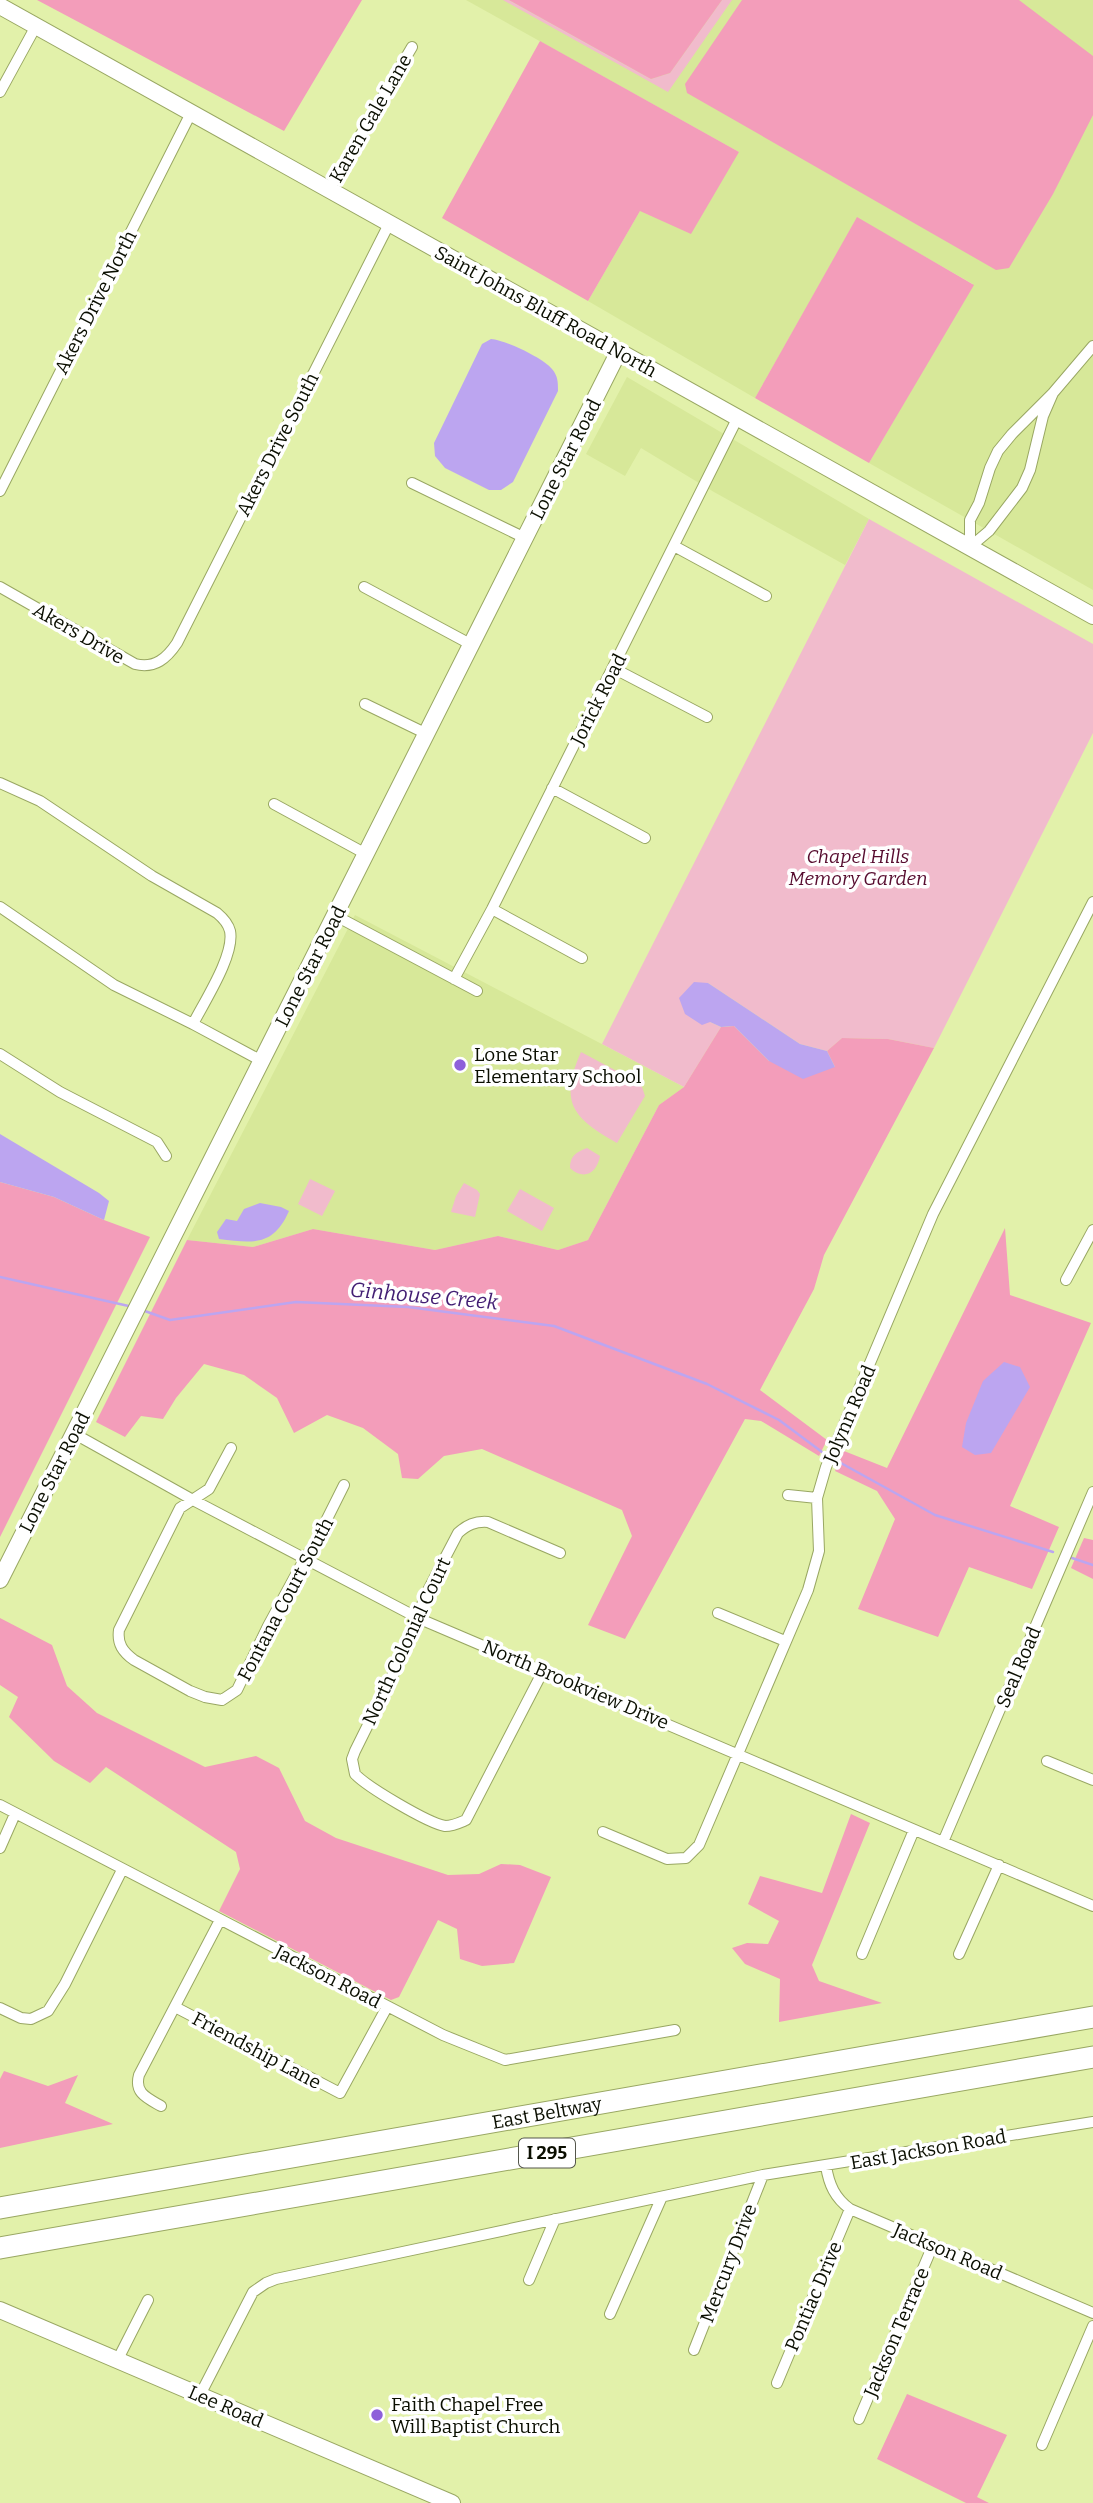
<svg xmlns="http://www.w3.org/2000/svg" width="1093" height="2503" font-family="Bitter,serif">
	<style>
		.built { fill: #d7e899 }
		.green { fill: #f1bbcc }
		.forest { fill: #f39dba }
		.water { fill: #bca5f0 }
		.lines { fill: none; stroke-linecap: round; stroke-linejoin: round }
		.stream { stroke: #bca5f0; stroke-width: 2.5 }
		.street-casing { stroke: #99a763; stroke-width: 12 }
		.secondary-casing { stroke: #99a763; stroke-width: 18 }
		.highway-casing { stroke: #99a763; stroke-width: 23 }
		.street { stroke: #fff; stroke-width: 10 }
		.secondary { stroke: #fff; stroke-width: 16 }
		.highway { stroke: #fff; stroke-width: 21 }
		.poi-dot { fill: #8e60da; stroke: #fff; stroke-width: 2.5 }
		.labels { text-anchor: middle; stroke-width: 7; stroke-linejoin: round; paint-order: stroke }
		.shield { fill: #fff; stroke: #54564c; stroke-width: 2 }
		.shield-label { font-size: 18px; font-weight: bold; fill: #0a0e00 }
		.street-label { font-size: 19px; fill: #0a0e00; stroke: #fff }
		.park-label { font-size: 19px; font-style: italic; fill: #570c2f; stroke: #fff }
		.poi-label { font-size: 19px; fill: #0a0e00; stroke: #fff; text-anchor: start }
		.water-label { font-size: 21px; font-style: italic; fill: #421e73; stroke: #fff }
	</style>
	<rect width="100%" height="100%" fill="#e2f1aa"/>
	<path class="built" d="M466,0H1093V590L869,463L973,284L857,218L755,398L588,301L640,211L739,152Z
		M627,377L869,519L845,565L714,492L641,448L625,476L586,454Z
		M355,915L684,1087L659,1105L588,1240L558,1250L498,1236L435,1250L313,1229L253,1247L187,1240Z"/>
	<path class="green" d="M503,0H509L651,79L670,73L722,0H732L668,92Z
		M869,519L1093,644V733L934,1048L888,1039L842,1038L827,1051L800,1044L708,983L710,1022L721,1027L684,1087L602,1044Z
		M581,1052L641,1084L645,1096L617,1143C572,1118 559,1102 581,1052Z
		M587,1148L600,1156C597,1173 584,1181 570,1168C570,1156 576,1152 587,1148Z
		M310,1179L335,1191L322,1216L298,1204Z
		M464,1183L477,1190L480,1194L475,1217L451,1212L456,1196Z
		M520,1189L554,1208L542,1231L507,1211Z"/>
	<path class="forest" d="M37,0H362L284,131Z
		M509,0H722L670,73L651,79Z
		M742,0H1019L1093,56V115L1053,194L1009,268L996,270L687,93L685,84Z
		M540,41L739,152L691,234L640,211L588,301L442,218Z
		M857,217L974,285L869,463L755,398Z
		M734,1026L769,1061L835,1067L827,1051L842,1038L888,1039L934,1048L824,1255L814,1289L760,1390L827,1440L819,1456L761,1421L745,1419L625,1639L588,1625L632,1536L622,1510L482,1449L444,1456L418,1479L402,1478L398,1454L363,1428L327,1415L294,1433L277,1398L244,1375L204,1364L176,1398L163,1419L141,1416L125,1437L96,1422L187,1240L253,1247L313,1229L435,1250L498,1236L558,1250L588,1240L659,1105L684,1087L721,1027Z
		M0,1182L54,1197L104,1220L150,1237L0,1537Z
		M1005,1228L1010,1295L1091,1323L1010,1506L1059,1527L1032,1589L969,1567L938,1637L858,1609L895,1519L877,1491L835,1471L844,1451L887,1468Z
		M1084,1538L1093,1540V1579L1071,1568Z
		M0,1618L52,1645L67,1686L97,1713L205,1767L256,1756L279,1768L305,1821L336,1838L448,1875L479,1874L501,1864L520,1865L551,1877L514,1963L482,1966L460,1959L457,1929L438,1920L399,1997L391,2000L219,1911L240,1869L236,1852L106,1767L90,1783L54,1761L9,1717L18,1697L0,1685Z
		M851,1814L870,1823L812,1965L819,1981L882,2003L779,2022L780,1979L745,1964L732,1948L747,1943L768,1944L779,1921L748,1904L760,1876L822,1893Z
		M4,2071L48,2086L78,2075L65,2103L113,2124L0,2148V2079Z
		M907,2394L1007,2435L977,2497L989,2503H966L877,2459Z"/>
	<path class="water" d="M491,339C505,340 543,358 552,369C558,376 558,382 558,391L513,482L501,490H489L445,468L435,456L434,443L482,344Z
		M694,982L708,983L800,1044L827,1051L835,1067L803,1079L769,1061L734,1026L721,1027L710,1022L702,1025L685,1014L679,998Z
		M0,1134L99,1193L109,1201L104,1220L54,1197L0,1182Z
		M260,1203L281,1207L289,1211C273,1247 253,1243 219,1239L217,1232L226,1219L237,1221L244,1209Z
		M1004,1362L1020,1367L1030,1387L991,1453L975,1455L962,1447L966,1423L983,1381Z"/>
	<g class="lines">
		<path class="stream" d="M0,1277L133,1307
			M142,1310L170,1320L296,1302L408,1307L554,1326L707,1384L779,1420L822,1452
			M839,1462L935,1515L1053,1552
			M1072,1558L1093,1565"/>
		<defs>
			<path id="street" d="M0,92L36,26
				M329,189L412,47
				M1053,393L1043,416L1030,470L1022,488L989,531L970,547V520L979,503L990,468L998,451L1012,434Z
				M1053,393L1093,346
				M412,483L525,538
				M0,491L191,113
				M674,546L766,596
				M0,587L135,664C155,669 167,658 177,643L389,224
				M364,587L472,645
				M613,668L707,717
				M365,704L427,734
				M0,783L40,801L152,876L217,913C223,918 228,923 230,931C235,955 204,1002 193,1024
				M552,788L645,838
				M274,804L366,854
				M0,907L114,985L193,1024L260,1060
				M492,909L582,958
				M336,916L477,991
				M454,979L492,909L738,417
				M0,1054L60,1092L157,1142L166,1156
				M1066,1280L1093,1230
				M73,1433L193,1500L420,1619L1093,1906
				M231,1448L209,1489L180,1508L119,1630C117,1644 123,1652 134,1660L190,1691L205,1697L222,1700L237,1690L268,1626L305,1558L313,1547L344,1485
				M788,1495L817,1498
				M718,1613L785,1641
				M543,1671L466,1820C459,1823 453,1826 445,1826C428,1823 367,1787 355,1774L352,1759L355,1751L415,1630L424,1598L458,1533C467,1525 475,1521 488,1522L560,1553
				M1047,1761L1093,1780
				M0,1805L443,2035L505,2060L675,2030
				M603,1832L667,1859L686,1858L699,1845L808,1590L819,1551L817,1498L826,1467L933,1214L1093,902
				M943,1842L1093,1492
				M0,1848L15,1814
				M862,1954L914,1830
				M959,1954L999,1865
				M175,2007L340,2093L387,2007
				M0,2008L21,2018L31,2019L48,2011L65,1984L122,1870
				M161,2106C147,2098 134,2093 139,2075L220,1920
				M826,2166C829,2185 835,2198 850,2209L1093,2313
				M529,2280L555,2219
				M610,2314L661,2199
				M694,2350L763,2175
				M118,2359L148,2300
				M777,2383L850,2209
				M200,2395L253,2292L266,2283L276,2279L763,2175L1093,2122
				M859,2419L933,2245
				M1042,2445L1093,2326"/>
			<path id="secondary" d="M0,6L1093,616
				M0,1580L619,351
				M0,2310L452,2503"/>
			<g id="highway">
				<path id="s1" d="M0,2208L1093,2017"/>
				<path d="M0,2248L1093,2057"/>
			</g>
		</defs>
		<use href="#street" class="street-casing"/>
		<use href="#secondary" class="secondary-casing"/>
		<use href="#highway" class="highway-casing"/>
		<use href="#street" class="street"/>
		<use href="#secondary" class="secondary"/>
		<use href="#highway" class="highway"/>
	</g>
	<g class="poi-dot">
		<circle cx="460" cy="1065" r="7"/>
		<circle cx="377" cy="2415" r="7"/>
	</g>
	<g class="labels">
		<rect class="shield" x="519" y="2138.5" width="56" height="29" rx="5"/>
		<g class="shield-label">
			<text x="547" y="2159">I 295</text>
		</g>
		<g class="street-label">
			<text transform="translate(370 118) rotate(-60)" y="7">Karen Gale Lane</text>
			<text transform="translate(95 302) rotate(-63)" y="7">Akers Drive North</text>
			<text transform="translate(546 311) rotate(29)" y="7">Saint Johns Bluff Road North</text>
			<text transform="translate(277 444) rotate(-63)" y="7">Akers Drive South</text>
			<text transform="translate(565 459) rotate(-63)" y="7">Lone Star Road</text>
			<text transform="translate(79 633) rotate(30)" y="7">Akers Drive</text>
			<text transform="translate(598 699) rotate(-63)" y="7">Jorick Road</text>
			<text transform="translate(310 966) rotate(-63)" y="7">Lone Star Road</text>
			<text transform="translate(849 1414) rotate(-67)" y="7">Jolynn Road</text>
			<text transform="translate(54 1472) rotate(-63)" y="7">Lone Star Road</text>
			<text transform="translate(285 1599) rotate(-62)" y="7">Fontana Court South</text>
			<text transform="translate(406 1641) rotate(-65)" y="7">North Colonial Court</text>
			<text transform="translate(1018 1667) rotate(-67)" y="7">Seal Road</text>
			<text transform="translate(576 1684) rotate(23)" y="7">North Brookview Drive</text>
			<text transform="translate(328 1976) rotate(27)" y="7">Jackson Road</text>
			<text transform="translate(257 2050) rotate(28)" y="7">Friendship Lane</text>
			<text dy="7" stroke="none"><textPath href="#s1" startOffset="555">East Beltway</textPath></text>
			<text transform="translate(928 2149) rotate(-10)" y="7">East Jackson Road</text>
			<text transform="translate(948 2251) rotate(23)" y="7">Jackson Road</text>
			<text transform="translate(728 2263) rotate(-69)" y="7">Mercury Drive</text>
			<text transform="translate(813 2296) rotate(-67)" y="7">Pontiac Drive</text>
			<text transform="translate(896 2332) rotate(-67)" y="7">Jackson Terrace</text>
			<text transform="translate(226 2406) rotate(23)" y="7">Lee Road</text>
		</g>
		<g class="park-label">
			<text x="858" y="863">Chapel Hills<tspan x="858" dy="22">Memory Garden</tspan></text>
		</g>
		<g class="poi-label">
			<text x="474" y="1061">Lone Star<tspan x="474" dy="22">Elementary School</tspan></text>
			<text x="391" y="2411">Faith Chapel Free<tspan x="391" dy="22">Will Baptist Church</tspan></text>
		</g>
		<g class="water-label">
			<text transform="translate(424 1296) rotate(5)" y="7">Ginhouse Creek</text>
		</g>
	</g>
</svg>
